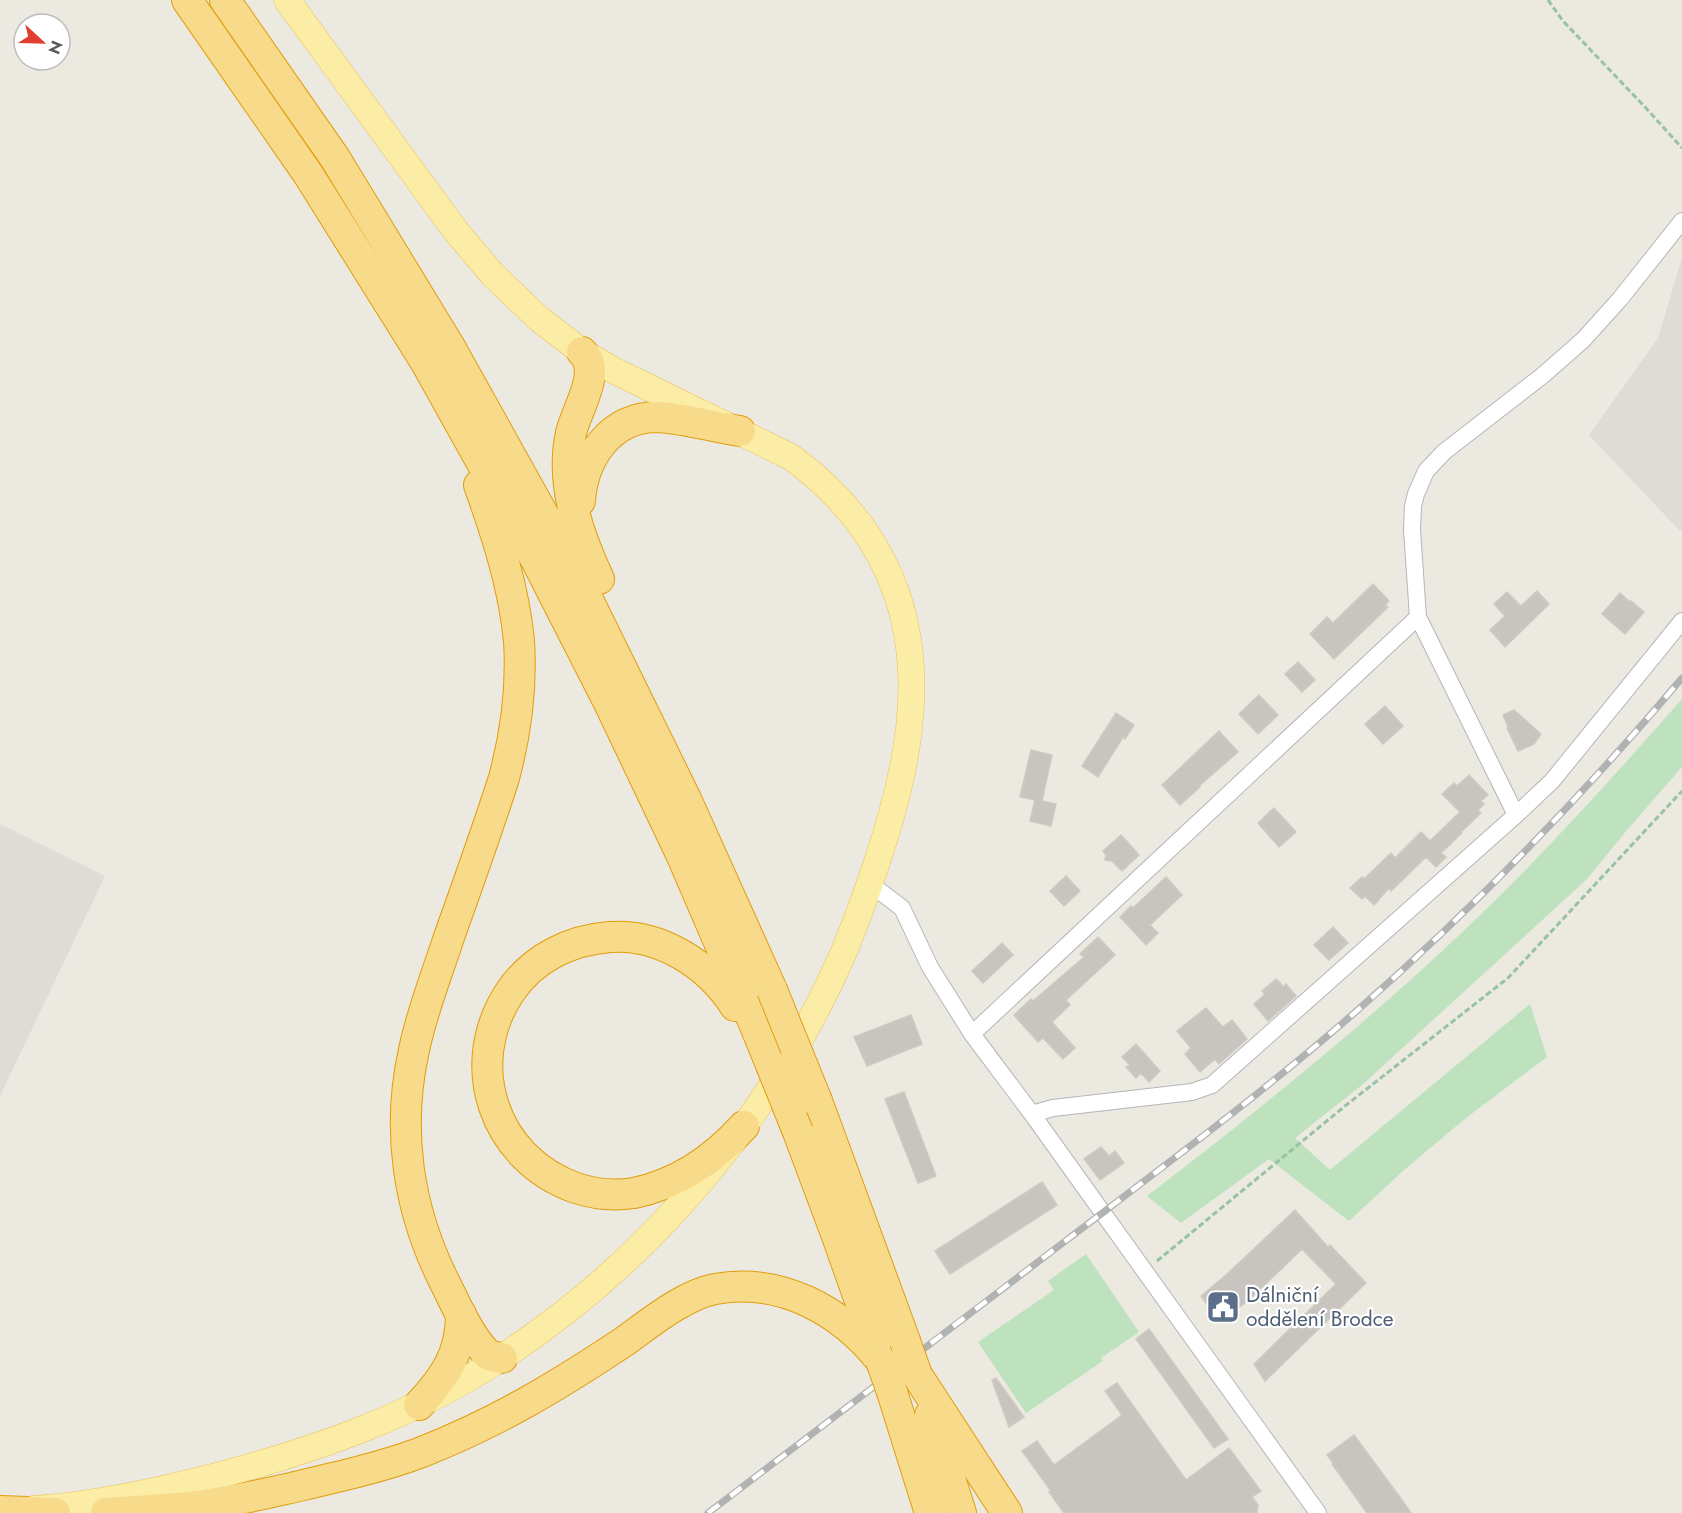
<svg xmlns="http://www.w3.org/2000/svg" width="1682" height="1513" font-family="Jost,sans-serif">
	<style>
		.industrial { fill: #dfdcd8 }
		.green { fill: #bde2bd }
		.building { fill: #c8c5c0; stroke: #cfcabf; stroke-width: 1.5 }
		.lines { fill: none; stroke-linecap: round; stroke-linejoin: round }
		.minor-casing { stroke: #b3b6ba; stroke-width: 18 }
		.primary-casing { stroke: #eac15b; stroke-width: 27 }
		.motorway-casing { stroke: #e19d0b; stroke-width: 32 }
		.path { stroke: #97c2a3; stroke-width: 3; stroke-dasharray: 6 3; stroke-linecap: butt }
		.minor { stroke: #fff; stroke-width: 16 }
		.primary { stroke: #fbeda6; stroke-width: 26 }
		.motorway { stroke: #f7db8b; stroke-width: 30 }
		.rail-casing { stroke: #b1b2b2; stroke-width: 7 }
		.rail { stroke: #fff; stroke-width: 4.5; stroke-dasharray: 14; stroke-linecap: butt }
		.motorway-bridge-casing { stroke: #e19d0b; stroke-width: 32; stroke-linecap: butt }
		.motorway-bridge { stroke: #f7db8b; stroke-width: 30 }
		.labels { text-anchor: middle; stroke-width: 4.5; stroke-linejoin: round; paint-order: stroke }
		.service-label { font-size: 21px; fill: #4e5e75; stroke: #fff; text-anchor: start }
	</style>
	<rect width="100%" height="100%" fill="#ebe9e0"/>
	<path class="industrial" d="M1682,258V529L1680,531L1589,435L1658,338Z
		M0,824L105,876L0,1096Z"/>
	<path class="green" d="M1682,699V767L1627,830L1586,880L1362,1085L1295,1138L1330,1170L1530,1004L1547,1057L1466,1118L1404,1170L1349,1221L1269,1159L1181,1223L1147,1196C1260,1109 1371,1020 1474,921C1547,851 1615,775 1682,699Z
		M1086,1254L1139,1332L1101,1358L1103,1361L1026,1413L978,1342L1054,1290L1048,1281Z"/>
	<path class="building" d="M1373,584L1389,601L1385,605L1388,607L1334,659L1310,634L1327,617L1333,623Z
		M1537,591L1549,604L1505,647L1490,630L1505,616L1494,604L1507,592L1521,606Z
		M1620,593L1630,602L1631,601L1644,612L1625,634L1602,614Z
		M1298,662L1315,680L1302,692L1285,674Z
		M1259,695L1278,715L1258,734L1239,714Z
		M1385,706L1403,726L1383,744L1365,724Z
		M1514,710L1541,734L1534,744L1518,751L1507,728L1508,727L1503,715Z
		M1116,713L1134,725L1125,739L1123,737L1098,777L1082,766Z
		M1219,731L1238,752L1199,786L1200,787L1180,805L1162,785Z
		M1031,750L1052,755L1042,801L1056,804L1051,826L1030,821L1035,800L1020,797Z
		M1469,775L1488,795L1481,801L1484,804L1478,810L1481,813L1461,832L1462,833L1441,853L1446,857L1436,867L1426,857L1391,891L1389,888L1374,905L1365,896L1362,899L1350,888L1362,877L1364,879L1391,853L1395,858L1421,832L1430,841L1460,812L1442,794L1454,783L1457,786Z
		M1274,808L1296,832L1279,847L1258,823Z
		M1121,835L1139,855L1122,871L1112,861L1105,860L1106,855L1103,851Z
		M1066,876L1080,891L1064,906L1050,891Z
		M1166,877L1182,895L1150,925L1158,933L1146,945L1120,917L1131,906L1133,908Z
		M1333,927L1348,943L1329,960L1314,945Z
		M1098,937L1115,955L1066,1000L1070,1005L1052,1022L1075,1048L1063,1059L1043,1038L1038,1042L1014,1015L1031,999L1033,1001L1084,957L1080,954Z
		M1002,943L1013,955L983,983L972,971Z
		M1276,979L1284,987L1286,984L1296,996L1268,1021L1254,1004L1265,994L1262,991Z
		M1206,1008L1223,1027L1232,1020L1247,1039L1219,1064L1215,1059L1200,1072L1185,1054L1191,1048L1177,1031Z
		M911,1015L922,1044L867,1066L854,1037Z
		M1136,1044L1160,1071L1149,1082L1141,1073L1136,1078L1126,1067L1130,1065L1122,1057Z
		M904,1092L936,1176L918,1183L885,1099Z
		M1101,1147L1109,1156L1115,1151L1124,1163L1100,1180L1084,1159Z
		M1042,1182L1057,1205L950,1274L935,1251Z
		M1295,1210L1328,1247L1330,1245L1366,1283L1265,1381L1254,1364L1336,1284L1302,1249L1249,1300L1220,1322L1201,1296L1226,1275Z
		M1149,1329L1228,1439L1214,1448L1136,1339Z
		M996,1378L1024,1417L1009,1427L992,1380Z
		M1117,1383L1186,1480L1229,1448L1261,1491L1252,1497L1258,1505L1257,1513H1064L1049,1492L1051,1491L1022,1451L1037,1441L1054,1465L1122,1415L1105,1391Z
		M1354,1435L1402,1500L1411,1513H1367L1332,1464L1333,1463L1327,1455Z"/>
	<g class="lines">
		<defs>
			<path id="minor" d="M1516,815L1418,617L1412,530L1413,506L1416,494L1426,471L1444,452L1542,376L1583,340L1620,299L1682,221
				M869,883L902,908L930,967L972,1034L1032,1114L1318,1513
				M972,1034L1418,617
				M1032,1114L1053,1108L1192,1092L1212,1085L1516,815L1552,781L1682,621"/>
			<path id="primary" d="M33,1509C96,1505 159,1491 220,1475C318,1449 412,1416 498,1360C581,1306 653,1241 715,1164C766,1101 810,1029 843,954C855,925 866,895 876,865C905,779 928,682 896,592C876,536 839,492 791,457L615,371L582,352L538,318L492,274L455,230L287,0"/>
			<path id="motorway" d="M187,0L308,174L425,361L536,560L610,705L681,854L753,1021L771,1065
				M225,0L335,158L450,347L567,557L686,799L772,990
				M582,352C603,371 576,410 571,433C560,483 578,534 599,579
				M479,485C497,535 514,588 519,641C522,687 516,733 504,778C487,831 468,884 449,937C437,974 422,1011 414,1050C396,1130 408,1210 445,1283C456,1305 472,1342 490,1356L502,1358
				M580,501C583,458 610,417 657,417C681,418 715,427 740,431
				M735,1006C709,965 660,933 610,937C570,940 533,958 510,992C462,1064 493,1159 576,1188C594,1194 615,1196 634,1193C678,1184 715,1158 744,1126
				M817,1101L905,1341
				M798,1132L838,1239L877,1349
				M917,1375L1007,1513
				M892,1392L930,1513
				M419,1405C445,1377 461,1354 461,1314
				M930,1415L961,1513
				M0,1511L55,1513
				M106,1513C130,1511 154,1510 179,1508C214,1505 251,1497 286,1489C329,1479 380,1468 422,1452C457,1438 491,1422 525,1403C559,1384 592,1363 625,1341C650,1323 684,1295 715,1289C780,1277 841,1310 881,1361"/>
		</defs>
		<use href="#minor" class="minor-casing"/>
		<use href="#primary" class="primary-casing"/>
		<use href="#motorway" class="motorway-casing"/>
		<path class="path" d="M1548,0L1563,21L1645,107L1682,148
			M1157,1261L1345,1106L1508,978L1682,791"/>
		<use href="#minor" class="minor"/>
		<use href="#primary" class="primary"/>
		<use href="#motorway" class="motorway"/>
		<defs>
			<path id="rail" d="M708,1513C828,1422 948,1330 1068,1239C1164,1166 1261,1094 1352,1015C1470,912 1581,798 1682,678"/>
		</defs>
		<use href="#rail" class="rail-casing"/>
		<use href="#rail" class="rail"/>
		<defs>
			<path id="motorway-bridge" d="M772,990L817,1101
				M771,1065L798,1132
				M905,1341L917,1375
				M881,1361L892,1392"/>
		</defs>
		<use href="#motorway-bridge" class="motorway-bridge-casing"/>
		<use href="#motorway-bridge" class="motorway-bridge"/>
	</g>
	<defs>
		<symbol id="civic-square" viewBox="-11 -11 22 22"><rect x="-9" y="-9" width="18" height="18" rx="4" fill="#5c6f8a" stroke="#fff"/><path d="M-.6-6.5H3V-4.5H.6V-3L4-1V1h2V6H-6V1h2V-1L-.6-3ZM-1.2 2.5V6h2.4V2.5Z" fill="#fff"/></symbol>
	</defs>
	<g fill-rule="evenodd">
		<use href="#civic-square" x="1204" y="1288" width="38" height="38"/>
	</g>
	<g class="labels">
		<g class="service-label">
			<text x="1246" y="1302">Dálniční<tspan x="1246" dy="24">oddělení Brodce</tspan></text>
		</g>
	</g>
	<g transform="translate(42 42) rotate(112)"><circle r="28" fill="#ffffff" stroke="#bdbebf" stroke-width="1.5"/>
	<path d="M0-4.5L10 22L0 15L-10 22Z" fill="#e03e31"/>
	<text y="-9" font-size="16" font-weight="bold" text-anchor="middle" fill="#595c60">N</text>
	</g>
</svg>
